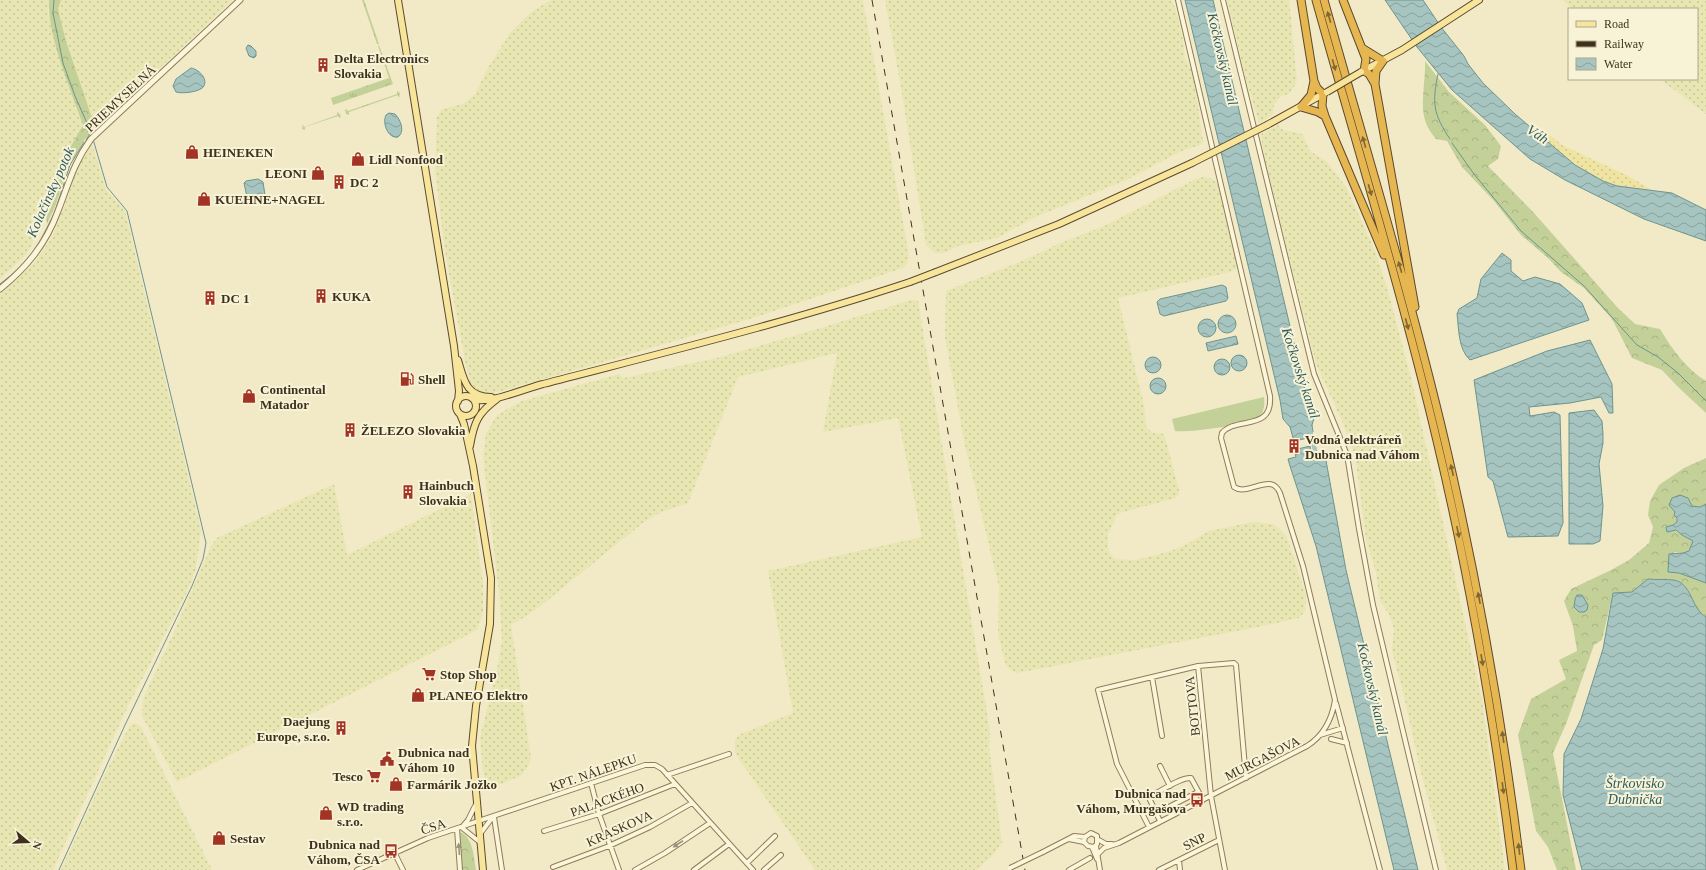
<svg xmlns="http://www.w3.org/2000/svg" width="1706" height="870" font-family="Georgia,serif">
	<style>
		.farmland { fill: url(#farmland-dots) }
		.grass { fill: url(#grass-tufts) }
		.forest { fill: url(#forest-crowns) }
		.sand { fill: url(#sand-dots) }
		.garden { fill: #c3d198 }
		.water { fill: url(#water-waves); stroke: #6d948f }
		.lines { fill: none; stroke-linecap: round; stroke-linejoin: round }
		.stream { stroke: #6d948f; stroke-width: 1 }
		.canal { stroke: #a7c5c0; stroke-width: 4.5 }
		.minor-casing { stroke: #8f7c5a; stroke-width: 6 }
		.tertiary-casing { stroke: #8f7c5a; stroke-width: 7 }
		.primary-casing { stroke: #5c492e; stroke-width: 8 }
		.motorway-casing { stroke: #5c492e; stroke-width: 9 }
		.minor { stroke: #fbf5da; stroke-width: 4 }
		.tertiary { stroke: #fbf5da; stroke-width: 5 }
		.primary { stroke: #f7e59c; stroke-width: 6 }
		.motorway { stroke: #e6b751; stroke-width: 7 }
		.rail { stroke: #3e321e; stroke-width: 1; stroke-dasharray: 7 7; stroke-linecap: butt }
		.minor-bridge-casing { stroke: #8f7c5a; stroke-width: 6; stroke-linecap: butt }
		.primary-bridge-casing { stroke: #5c492e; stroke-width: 8; stroke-linecap: butt }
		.minor-bridge { stroke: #fbf5da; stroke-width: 4 }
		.primary-bridge { stroke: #f7e59c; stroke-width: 6 }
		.oneway { fill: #816732 }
		.oneway2 { fill: #9c947c }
		.labels { text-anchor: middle; stroke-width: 4; stroke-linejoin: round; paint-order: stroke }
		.poi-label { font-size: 13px; font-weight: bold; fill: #3e321e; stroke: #f8f3d6; text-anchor: start }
		.street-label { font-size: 13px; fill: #3e321e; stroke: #f8f3d6 }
		.water-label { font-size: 14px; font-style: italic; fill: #2d5b5e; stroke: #f8f3d6 }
	</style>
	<defs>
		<pattern id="farmland-dots" width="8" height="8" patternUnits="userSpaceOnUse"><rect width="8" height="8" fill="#e8e6b2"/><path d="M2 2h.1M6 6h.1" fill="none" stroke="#c8c699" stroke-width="1.8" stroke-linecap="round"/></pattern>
		<pattern id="grass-tufts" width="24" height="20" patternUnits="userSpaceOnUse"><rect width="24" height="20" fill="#c3d198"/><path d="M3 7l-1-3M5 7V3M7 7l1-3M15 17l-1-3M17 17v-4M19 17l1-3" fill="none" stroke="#a9b483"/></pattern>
		<pattern id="forest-crowns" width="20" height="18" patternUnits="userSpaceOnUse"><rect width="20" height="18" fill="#c3d198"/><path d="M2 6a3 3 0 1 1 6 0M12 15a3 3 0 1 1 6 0" fill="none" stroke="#a9b483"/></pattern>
		<pattern id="sand-dots" width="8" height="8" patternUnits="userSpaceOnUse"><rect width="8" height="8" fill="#efe4a1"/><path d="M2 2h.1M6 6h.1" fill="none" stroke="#cec48a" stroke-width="1.8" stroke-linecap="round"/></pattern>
		<pattern id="water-waves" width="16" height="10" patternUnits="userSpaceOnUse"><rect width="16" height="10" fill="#a7c5c0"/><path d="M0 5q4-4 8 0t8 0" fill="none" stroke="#89a19b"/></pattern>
	</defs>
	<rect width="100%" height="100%" fill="#f2eac6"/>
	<path class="farmland" d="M0,0H49L48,13L61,61L83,125L64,158L56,195L27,254L0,279Z
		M61,0H233L105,119L91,115L66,41L58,9Z
		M551,0H863L909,256L907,263L903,268L753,318L596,364L494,393H486L477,390L470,382L465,361L445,251L435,170L437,117L442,109L463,104L475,94L488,68L510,33L531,12Z
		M885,0H1171L1176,10L1183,40L1185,58L1191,70L1195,86L1203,142L1200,145L1182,151L1124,181L1033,218L997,238L958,246L944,253H935L926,245L902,93Z
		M1227,0H1289L1297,81L1290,93L1280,97L1274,105L1273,115L1259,123L1247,83Z
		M1563,0H1706V114L1660,79H1697V9H1572Z
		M1278,125L1283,130L1300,133L1303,135L1310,151L1327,162L1346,187L1376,253L1388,291L1412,382L1482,700L1505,870H1447L1421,773L1403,692L1392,651L1394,629L1389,614L1380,601L1376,573L1366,539L1355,455L1342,421L1316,364L1264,156L1261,134Z
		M92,144L106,189L125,211L201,530L196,569L186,594L127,708L53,870H0V294L33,264L52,238L68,196L78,164Z
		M1204,177L1212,179L1217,183L1238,264L1237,268L1230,272L1118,298L1144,405L1146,427L1153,433L1164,434L1179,490V494L1175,498L1120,513L1116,516L1108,535V546L1110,554L1115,559L1136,560L1171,551L1187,544L1209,531L1253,522L1272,524L1278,527L1287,537L1306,596L1305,611L1299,618L1268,625L1017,673L1009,669L1005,662L998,635L999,587L964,441L945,337L946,291L1020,262L1065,241L1102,227L1196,179Z
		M911,300L918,301L990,731L989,747L1002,842L994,854L977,870H815L735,753V739L741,734L793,713L768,571L922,537L898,418L823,432L837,353L738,377L688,503L661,512L644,522L533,612L511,625L531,758L528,766L522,775L502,784H495L485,779L483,772L480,737L497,670L502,641L499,592L483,457L486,434L497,415L522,401L619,374L624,378L717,358L824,327Z
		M334,484L347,555L471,494L483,583V613L477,630L177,782L142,716L143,699L173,634L211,546L217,538Z
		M134,723L140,725L212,870H61L104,776L130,725Z"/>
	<path class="grass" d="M362,0H364L379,44H377Z
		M379,45L393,84L333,105L331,98L389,78L378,46Z
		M397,91L400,93L399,98L398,95L349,112V115L346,114L345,110L346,109L348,111L397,94Z
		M337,112L340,114L341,117L339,118L338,116L305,127V130L302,129L303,124L304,127L337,115Z"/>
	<path class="forest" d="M49,0H61L58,9L66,41L91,115L96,118L105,119L85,139L66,172L56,204L47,224L46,216L56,195L64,158L83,125C71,90 47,36 49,0Z
		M1425,61L1449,92L1485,125L1501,146L1498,159L1488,166L1534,213L1617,307L1635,324L1660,329C1673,350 1685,368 1706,381V413L1678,387L1662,370L1632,358L1612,319L1584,288L1561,272L1548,258L1521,235L1494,201L1462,167L1447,141L1436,139C1432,134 1428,129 1426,123C1419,106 1426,80 1425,61Z
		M1706,458V504L1700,507L1691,506L1688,498L1675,512L1677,522L1673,525L1666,527C1676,530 1683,536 1693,541L1689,551L1683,553L1674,552L1668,572L1679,573L1706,583V617C1691,609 1692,582 1673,580C1666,579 1656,580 1648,579L1632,592L1613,593L1602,640L1594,645L1566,724L1553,753L1576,870H1557L1548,847L1536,831L1518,735L1531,699L1566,679L1559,660L1577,651L1573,626L1564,601L1571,589L1611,570L1629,560L1649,543L1653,527L1648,515L1650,501L1659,485L1684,468Z
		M459,832C473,835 474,858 476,870H461Z"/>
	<path class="sand" d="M1543,130L1562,145L1628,176L1652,190C1639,189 1626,189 1615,185C1585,177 1561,153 1538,134Z"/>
	<path class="garden" d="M1264,397C1265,405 1264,415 1256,419C1245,425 1187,433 1175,431L1172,419Z"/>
	<path class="water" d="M1185,0H1213L1306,394L1315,415L1312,425L1313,432L1308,433V438L1294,441L1290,427L1283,419L1280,400Z
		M1385,0H1423L1441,27L1464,56L1468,64L1483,83L1515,114L1575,165L1603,181L1617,186L1672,193L1706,210V241L1644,219L1565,180L1530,159L1452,90L1417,47Z
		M248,45L251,46L256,51V56L254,58L249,56L246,48Z
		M191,68C198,69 208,78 204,86C201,92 182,94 176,92L173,86L176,79Z
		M389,113L395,114C401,120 405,132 398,137C388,139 382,123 386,115Z
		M258,179L263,182L265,195L262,199L250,201L247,197L244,183L246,181Z
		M1502,253L1511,260V271L1523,281L1535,277L1560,284L1582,303L1589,320L1470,360C1458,349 1459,329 1457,314L1459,309L1477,298L1481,279Z
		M1222,285L1226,287L1228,298L1226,301L1164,316L1160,314L1157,302L1160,299Z
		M1218 324a9 9 0 1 1 18 0a9 9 0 1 1-18 0Z
		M1198 328a9 9 0 1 1 18 0a9 9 0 1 1-18 0Z
		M1236,336L1238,344L1208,351L1206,343Z
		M1590,340L1612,384L1613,413H1609L1601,397L1570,403L1529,407L1530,416L1554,412L1560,415L1563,523L1558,536L1508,537L1493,481L1488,477L1474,380L1547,351Z
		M1231 363a8 8 0 1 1 16 0a8 8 0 1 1-16 0Z
		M1145 365a8 8 0 1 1 16 0a8 8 0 1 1-16 0Z
		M1214 367a8 8 0 1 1 16 0a8 8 0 1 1-16 0Z
		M1150 386a8 8 0 1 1 16 0a8 8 0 1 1-16 0Z
		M1594,410L1602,421L1603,434V443L1599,464L1603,506L1600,541L1593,544H1569V413Z
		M1310,446L1312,458L1315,457L1314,454L1318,453L1319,456L1325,455L1346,570L1418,870H1394L1316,546L1290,466L1288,459L1296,457L1294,450Z
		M1680,495L1688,498L1692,506L1700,507L1706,504V583L1679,573L1668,572L1669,554L1683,553L1689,551L1693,541L1682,535L1676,530L1667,532L1666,527L1673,525L1677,522V518L1674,515L1675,512L1669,505L1672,498Z
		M1648,579C1657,580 1666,579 1673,580C1692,582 1691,609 1706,617V870H1582L1563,795L1564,754L1581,719L1603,649L1613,593L1632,592Z
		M1577,595H1582L1588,605L1587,610L1584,612H1579L1574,607L1575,599Z"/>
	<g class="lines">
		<path class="stream" d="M54,0L53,13L63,63L75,96L91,132L86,140
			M1438,74C1432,103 1433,114 1450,139
			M91,132L92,136
			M1452,143L1474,174L1521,231L1584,286L1637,345L1658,357L1678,373L1706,401
			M37,247L54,214L70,165L84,142
			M0,284L15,272
			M59,870L125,725L192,586L203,559L206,543L127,211L107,187L93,139"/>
		<path class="canal" d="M1309,427L1317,458"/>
		<defs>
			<path id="minor" d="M1223,0L1314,374L1347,455L1359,529L1373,605L1436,870
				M1198,666L1211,796L1225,870
				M1152,677L1162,736
				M1336,703L1380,870
				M1320,735L1343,728
				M1331,739L1347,743
				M1160,766L1170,786
				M667,775L729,754
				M591,783L599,814L619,870
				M1157,813L1198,792
				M494,817L502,870
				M1160,821L1150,800L1151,796C1161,791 1181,777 1191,778L1203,800
				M461,827L481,843
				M462,827L468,820L476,804
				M1149,827L1117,764L1098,690L1198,666L1234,663L1236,665L1246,778
				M457,829L460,870
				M544,831L599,814L675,784
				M480,834L492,818
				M1069,839L1084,842
				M1099,840L1106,844H1112
				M1096,846L1100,870
				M1092,847L1097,859
				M394,852L403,870
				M1043,852L1074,836L1085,837L1091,833L1097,836V844L1094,847L1088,846L1084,842L1085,837
				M1098,854L1104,848L1119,843L1307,746C1323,736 1332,719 1335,700L1303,566L1280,493C1271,471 1248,497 1234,487L1221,438L1222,433C1236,416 1273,432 1270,396L1178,0
				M1179,860L1180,870
				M747,863L775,836
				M553,867L609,846L650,827L692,803
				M357,870L428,838L645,765H655L662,769L753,870
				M635,870L665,853L710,823
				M694,870L729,844
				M764,870L781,855
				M1069,870L1090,858
				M1159,870L1219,840"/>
			<path id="tertiary" d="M0,289C27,267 46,244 58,211C69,183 73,164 91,139L240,0"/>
			<path id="primary" d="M398,0L454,346L459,391L458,401
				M1361,72L1402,50L1479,0
				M1267,125L1325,93
				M936,272L1059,224L1192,163
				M458,360C464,380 466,397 491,397
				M456 406a10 10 0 1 1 20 0a10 10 0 1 1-20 0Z
				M473,399C488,405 526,388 543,384C666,352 789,322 910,282
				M460,414L464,424L473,466L491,578L490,624L476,706L472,746L483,870
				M470,446C474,422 478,413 497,399"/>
			<path id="motorway" d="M1316,0C1357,147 1402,293 1437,441C1471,583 1495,726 1513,870
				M1324,0C1365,147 1410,293 1445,442C1478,583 1503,726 1521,870
				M1343,0L1366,59L1364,71L1369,74L1375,84
				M1362,48L1383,61L1376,71L1375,84L1415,307
				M1314,81L1317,88L1323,94L1322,106L1325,116L1384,255
				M1301,107L1311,95L1314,81L1301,0
				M1301,107L1318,112L1325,116"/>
		</defs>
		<use href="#minor" class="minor-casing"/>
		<use href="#tertiary" class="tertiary-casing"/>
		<use href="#primary" class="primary-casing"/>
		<use href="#motorway" class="motorway-casing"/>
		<use href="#minor" class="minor"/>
		<use href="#tertiary" class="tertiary"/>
		<use href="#primary" class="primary"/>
		<use href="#motorway" class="motorway"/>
		<path class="rail" d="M872,0L1025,870"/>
		<defs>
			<path id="minor-bridge" d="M1010,868L1043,852"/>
			<path id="primary-bridge" d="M1327,92L1361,72
				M1192,163L1267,125
				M910,282L936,272"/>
		</defs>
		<use href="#minor-bridge" class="minor-bridge-casing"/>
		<use href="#primary-bridge" class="primary-bridge-casing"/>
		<use href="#minor-bridge" class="minor-bridge"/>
		<use href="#primary-bridge" class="primary-bridge"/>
	</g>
	<defs><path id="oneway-solid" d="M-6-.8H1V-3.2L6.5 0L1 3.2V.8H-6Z"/></defs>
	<g class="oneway">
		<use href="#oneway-solid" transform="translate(1329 17) rotate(-106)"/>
		<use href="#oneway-solid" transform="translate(1334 65) rotate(74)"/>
		<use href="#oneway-solid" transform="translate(1364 142) rotate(-106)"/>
		<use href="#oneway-solid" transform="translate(1370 190) rotate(74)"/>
		<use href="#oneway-solid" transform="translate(1400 267) rotate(-106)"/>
		<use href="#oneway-solid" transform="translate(1407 324) rotate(75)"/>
		<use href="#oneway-solid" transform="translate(1452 470) rotate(-103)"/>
		<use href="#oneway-solid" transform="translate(1458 532) rotate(78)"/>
		<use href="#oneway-solid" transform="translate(1479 598) rotate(-101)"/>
		<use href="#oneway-solid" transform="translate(1482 660) rotate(80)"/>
		<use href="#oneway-solid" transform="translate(1503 737) rotate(-98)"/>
		<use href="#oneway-solid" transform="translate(1503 788) rotate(82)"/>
		<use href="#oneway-solid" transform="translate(1519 849) rotate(-97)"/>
	</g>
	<g class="oneway2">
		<use href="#oneway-solid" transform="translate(678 844) rotate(147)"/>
		<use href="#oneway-solid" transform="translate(459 849) rotate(-94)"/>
	</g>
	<defs>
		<symbol id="building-bare" viewBox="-9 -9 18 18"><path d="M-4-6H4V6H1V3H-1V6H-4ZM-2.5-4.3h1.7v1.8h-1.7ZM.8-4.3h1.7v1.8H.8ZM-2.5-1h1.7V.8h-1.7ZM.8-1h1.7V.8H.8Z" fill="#a23425" stroke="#f8f3d6" stroke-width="2.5" paint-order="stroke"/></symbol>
		<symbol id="shop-bare" viewBox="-9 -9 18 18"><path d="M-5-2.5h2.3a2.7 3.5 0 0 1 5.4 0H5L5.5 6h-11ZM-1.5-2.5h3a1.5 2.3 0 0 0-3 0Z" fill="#a23425" stroke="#f8f3d6" stroke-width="2.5" paint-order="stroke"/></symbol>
		<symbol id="fuel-bare" viewBox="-9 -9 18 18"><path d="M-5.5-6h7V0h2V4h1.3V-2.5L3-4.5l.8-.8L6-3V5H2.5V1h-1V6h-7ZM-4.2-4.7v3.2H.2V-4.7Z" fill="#a23425" stroke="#f8f3d6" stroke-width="2.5" paint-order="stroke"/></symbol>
		<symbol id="supermarket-bare" viewBox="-9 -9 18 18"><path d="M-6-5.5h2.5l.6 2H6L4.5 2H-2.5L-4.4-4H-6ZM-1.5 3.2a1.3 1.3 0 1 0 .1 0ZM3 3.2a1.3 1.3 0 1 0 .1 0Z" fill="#a23425" stroke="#f8f3d6" stroke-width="2.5" paint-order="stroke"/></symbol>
		<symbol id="civic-bare" viewBox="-9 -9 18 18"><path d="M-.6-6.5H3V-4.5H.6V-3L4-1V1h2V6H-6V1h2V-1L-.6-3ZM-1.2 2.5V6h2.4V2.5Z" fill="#a23425" stroke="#f8f3d6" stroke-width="2.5" paint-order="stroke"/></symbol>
		<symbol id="bus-bare" viewBox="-9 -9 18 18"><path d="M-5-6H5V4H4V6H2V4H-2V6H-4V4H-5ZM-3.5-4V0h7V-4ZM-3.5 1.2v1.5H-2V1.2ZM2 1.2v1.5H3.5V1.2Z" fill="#a23425" stroke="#f8f3d6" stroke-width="2.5" paint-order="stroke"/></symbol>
	</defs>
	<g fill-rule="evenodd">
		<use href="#building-bare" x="313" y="55" width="20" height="20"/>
		<use href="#shop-bare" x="182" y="142" width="20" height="20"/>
		<use href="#shop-bare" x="348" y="149" width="20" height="20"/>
		<use href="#shop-bare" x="308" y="163" width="20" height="20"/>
		<use href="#building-bare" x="329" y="172" width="20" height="20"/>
		<use href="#shop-bare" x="194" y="189" width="20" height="20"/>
		<use href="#building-bare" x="311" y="286" width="20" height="20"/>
		<use href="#building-bare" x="200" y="288" width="20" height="20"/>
		<use href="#fuel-bare" x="397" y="369" width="20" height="20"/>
		<use href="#shop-bare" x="239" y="386" width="20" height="20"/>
		<use href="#building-bare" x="340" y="420" width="20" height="20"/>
		<use href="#building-bare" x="1284" y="436" width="20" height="20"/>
		<use href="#building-bare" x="398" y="482" width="20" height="20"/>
		<use href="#supermarket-bare" x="419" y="664" width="20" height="20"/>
		<use href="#shop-bare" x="408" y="685" width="20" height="20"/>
		<use href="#building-bare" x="331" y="718" width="20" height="20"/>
		<use href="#civic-bare" x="377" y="749" width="20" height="20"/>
		<use href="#supermarket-bare" x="364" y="766" width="20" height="20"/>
		<use href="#shop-bare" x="386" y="774" width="20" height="20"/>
		<use href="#bus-bare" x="1187" y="790" width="20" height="20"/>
		<use href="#shop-bare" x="316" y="803" width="20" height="20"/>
		<use href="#shop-bare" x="209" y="828" width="20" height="20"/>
		<use href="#bus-bare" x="381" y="841" width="20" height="20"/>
	</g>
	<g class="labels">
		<g class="poi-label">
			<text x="334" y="63">Delta Electronics<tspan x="334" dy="15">Slovakia</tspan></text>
			<text x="203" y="157">HEINEKEN</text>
			<text x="369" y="164">Lidl Nonfood</text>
			<text x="307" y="178" text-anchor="end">LEONI</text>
			<text x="350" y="187">DC 2</text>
			<text x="215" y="204">KUEHNE+NAGEL</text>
			<text x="332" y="301">KUKA</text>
			<text x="221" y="303">DC 1</text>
			<text x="418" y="384">Shell</text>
			<text x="260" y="394">Continental<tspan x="260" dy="15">Matador</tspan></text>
			<text x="361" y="435">ŽELEZO Slovakia</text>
			<text x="1305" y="444">Vodná elektráreň<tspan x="1305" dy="15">Dubnica nad Váhom</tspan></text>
			<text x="419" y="490">Hainbuch<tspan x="419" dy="15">Slovakia</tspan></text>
			<text x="440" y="679">Stop Shop</text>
			<text x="429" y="700">PLANEO Elektro</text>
			<text x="330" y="726" text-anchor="end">Daejung<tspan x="330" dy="15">Europe, s.r.o.</tspan></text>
			<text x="398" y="757">Dubnica nad<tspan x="398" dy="15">Váhom 10</tspan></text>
			<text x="363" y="781" text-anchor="end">Tesco</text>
			<text x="407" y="789">Farmárik Jožko</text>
			<text x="1186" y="798" text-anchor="end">Dubnica nad<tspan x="1186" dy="15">Váhom, Murgašova</tspan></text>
			<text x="337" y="811">WD trading<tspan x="337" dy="15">s.r.o.</tspan></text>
			<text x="230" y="843">Sestav</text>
			<text x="380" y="849" text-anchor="end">Dubnica nad<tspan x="380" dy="15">Váhom, ČSA</tspan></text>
		</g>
		<g class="street-label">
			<text transform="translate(120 98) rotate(-43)" y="5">PRIEMYSELNÁ</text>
			<text transform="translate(1192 706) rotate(-96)" y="5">BOTTOVA</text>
			<text transform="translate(1262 758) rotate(-27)" y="5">MURGAŠOVA</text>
			<text transform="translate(593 772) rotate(-19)" y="5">KPT. NÁLEPKU</text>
			<text transform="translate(607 799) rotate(-20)" y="5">PALACKÉHO</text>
			<text transform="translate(433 826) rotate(-18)" y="5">ČSA</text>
			<text transform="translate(619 828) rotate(-24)" y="5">KRASKOVA</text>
			<text transform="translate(1194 841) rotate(-27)" y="5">SNP</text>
		</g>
		<g class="water-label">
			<text transform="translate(1223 59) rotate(77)" y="5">Kočkovský kanál</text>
			<text transform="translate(1538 134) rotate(34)" y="5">Váh</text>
			<text transform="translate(50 192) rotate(-66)" y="5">Kolačínsky potok</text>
			<text transform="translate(1301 373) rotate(72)" y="5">Kočkovský kanál</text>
			<text transform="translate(1373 689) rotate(77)" y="5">Kočkovský kanál</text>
			<text x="1635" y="788">Štrkovisko<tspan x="1635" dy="16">Dubnička</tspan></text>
		</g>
	</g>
	<rect x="1568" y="8" width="130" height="72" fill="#f8f3d6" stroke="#aea68c"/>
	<rect x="1576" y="21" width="20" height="6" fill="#f7e59c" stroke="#aea68c"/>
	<text x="1604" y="28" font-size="12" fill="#3e321e">Road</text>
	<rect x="1576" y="41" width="20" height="6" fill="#3e321e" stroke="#aea68c"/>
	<text x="1604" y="48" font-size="12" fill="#3e321e">Railway</text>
	<rect x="1576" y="58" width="20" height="12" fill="url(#water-waves)" stroke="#aea68c"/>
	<text x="1604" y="68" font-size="12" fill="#3e321e">Water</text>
	<g transform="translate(28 842) rotate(109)" stroke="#f8f3d6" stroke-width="3" paint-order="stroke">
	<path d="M0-3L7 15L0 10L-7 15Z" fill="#3e321e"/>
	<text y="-6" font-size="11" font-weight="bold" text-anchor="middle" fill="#3e321e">N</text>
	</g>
</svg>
